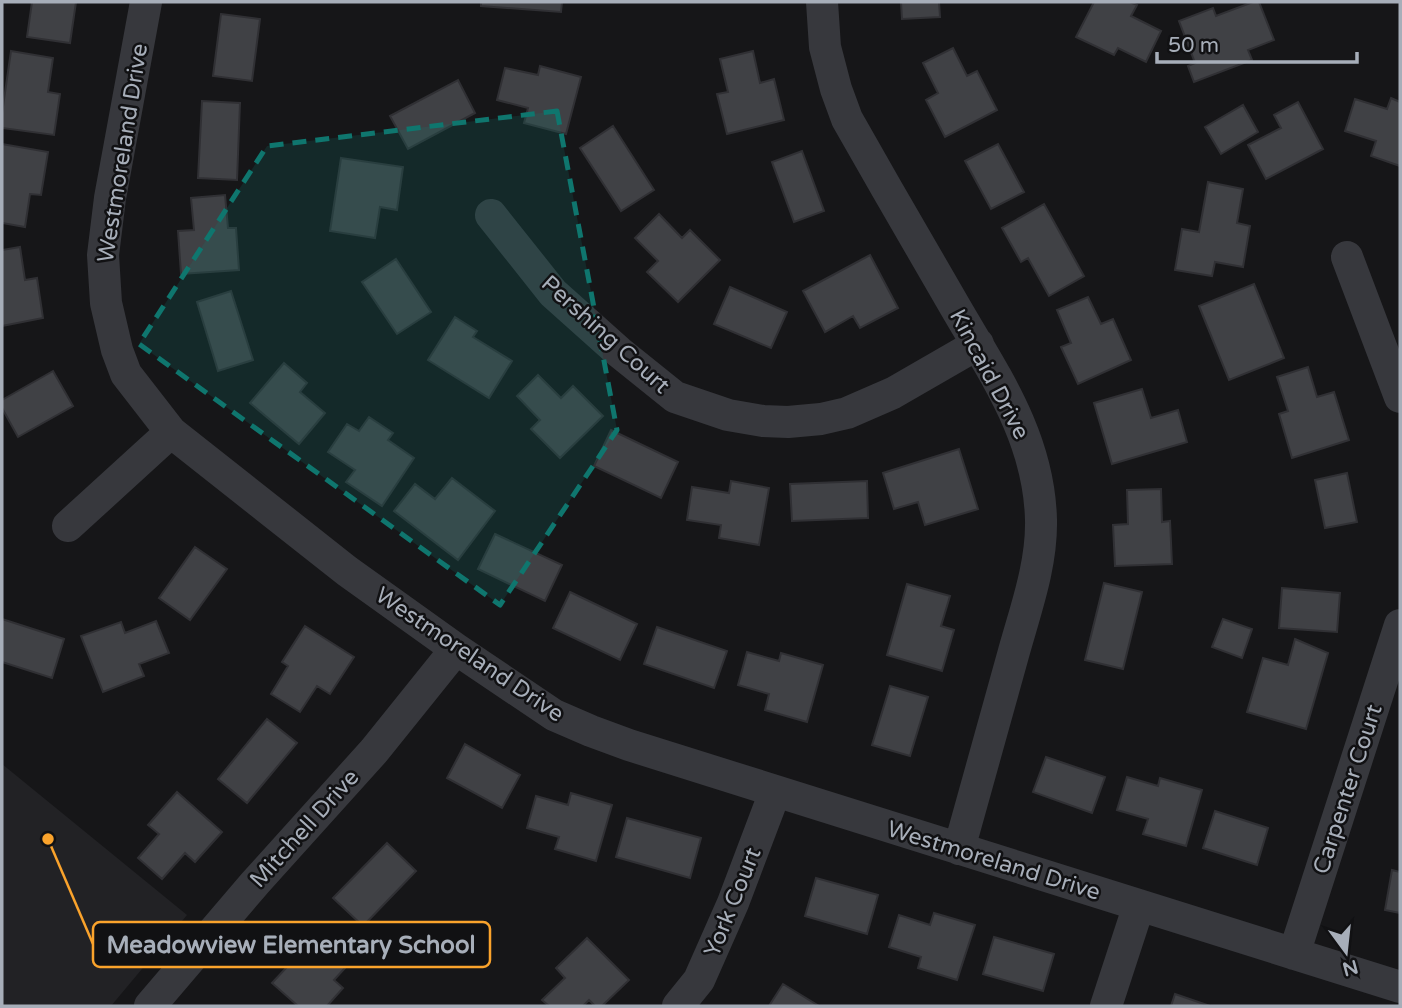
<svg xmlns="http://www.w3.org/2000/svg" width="1402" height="1008" font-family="'Varela Round',sans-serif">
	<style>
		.built { fill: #222225 }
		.building { fill: #404145; stroke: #303034; stroke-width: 2 }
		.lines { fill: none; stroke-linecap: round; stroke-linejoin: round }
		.street { stroke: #37383d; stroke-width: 32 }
		.marked { fill: #0f766e; fill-opacity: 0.2; stroke: #0f766e; stroke-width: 5; stroke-dasharray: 14 9; stroke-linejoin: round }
		.labels { text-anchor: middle; stroke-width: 5; stroke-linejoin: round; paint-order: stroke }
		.street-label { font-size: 23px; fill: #a7aeb9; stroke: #111113 }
		.leader { fill: none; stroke: #faa32c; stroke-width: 2.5 }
		.callout-dot { fill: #faa32c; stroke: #111113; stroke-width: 2.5 }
		.callout { fill: #111113; stroke: #faa32c; stroke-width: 2.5 }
		.callout-label { font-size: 24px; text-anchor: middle; font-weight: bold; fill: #a7aeb9 }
	</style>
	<rect width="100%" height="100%" fill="#161618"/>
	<path class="built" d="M2,764L187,915L111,1006H2Z"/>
	<path class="building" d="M32,2H76L70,43L27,37Z
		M481,2H562L561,12L481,6Z
		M901,2H939L940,17L902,19Z
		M1094,2H1130L1137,5L1131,16L1161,31L1146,62L1118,48L1114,55L1076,37Z
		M1253,2H1259L1274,40L1248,50L1252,60L1194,82L1188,66L1195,63L1179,21L1213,8L1216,16Z
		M221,14L260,19L252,81L213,76Z
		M953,48L967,76L977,71L997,110L945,137L926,100L938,93L923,63Z
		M11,51L53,58L48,92L60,94L54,135L2,128V113Z
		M753,51L760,83L774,79L784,120L727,134L717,94L728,92L720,59Z
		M540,66L581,77L566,134L524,123L528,108L497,100L505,68L538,75Z
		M458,80L475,113L408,149L390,116Z
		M1391,98L1400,102V166L1371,156L1376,141L1345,131L1355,99L1387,109Z
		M202,101L240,103L237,180L198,178Z
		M1298,102L1323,149L1266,179L1248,145L1281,128L1274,115Z
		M1243,105L1258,132L1221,154L1205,127Z
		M613,126L654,190L621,211L580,148Z
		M2,144L48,152L41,195L30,194L25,227L2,223Z
		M998,144L1024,192L991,209L965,161Z
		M802,151L824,211L794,222L772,162Z
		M341,158L403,167L397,210L380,207L375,238L330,231Z
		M1208,182L1243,189L1237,223L1250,226L1243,267L1215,262L1212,276L1175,270L1182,229L1199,232Z
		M225,195L228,228H236L239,270L181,274L178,231L194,230L191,198Z
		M1044,204L1084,276L1049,296L1028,258L1021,262L1002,228Z
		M659,214L682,238L690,230L720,260L678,302L647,272L658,261L635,238Z
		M20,247L25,280L37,278L43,318L2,326V250Z
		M870,255L898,308L860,328L853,316L825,332L803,291Z
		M396,259L431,312L397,334L362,282Z
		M1254,284L1284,358L1229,380L1199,306Z
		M730,287L787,312L771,348L714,324Z
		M231,291L253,360L218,371L197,302Z
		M1088,297L1101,324L1113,319L1131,360L1078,384L1061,347L1071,343L1057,310Z
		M455,317L477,331L473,337L512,361L489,398L428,360Z
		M284,363L307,383L300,392L325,413L299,444L250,403Z
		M1308,367L1317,397L1334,392L1349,440L1292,458L1279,414L1288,411L1277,377Z
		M53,371L73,406L18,437L2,408V400Z
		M538,375L561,398L573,386L603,416L560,458L531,429L540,420L517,396Z
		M1142,389L1151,418L1178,410L1187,442L1112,464L1094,403Z
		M369,417L393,433L388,440L414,458L382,506L346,482L355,470L328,452L347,424L359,431Z
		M611,430L678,462L661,498L594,466Z
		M959,449L978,509L925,525L918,502L894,509L883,473Z
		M1347,473L1357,522L1325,528L1315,480Z
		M452,478L495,511L458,560L394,511L415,484L435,499Z
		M731,481L769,488L759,545L719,538L721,525L687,520L692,487L729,493Z
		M867,481L868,518L792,521L790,484Z
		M1161,489L1162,522L1170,521L1172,564L1115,566L1113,525L1128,524L1127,490Z
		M495,534L562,565L545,601L478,569Z
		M195,547L227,569L190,620L159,598Z
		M1104,583L1142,592L1123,669L1085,660Z
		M907,584L950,596L941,626L954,630L942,671L887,655Z
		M1282,588L1340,593L1337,632L1279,628Z
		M570,592L637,624L620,660L553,628Z
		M2,619L64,639L52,678L2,662Z
		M1223,619L1252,629L1242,658L1212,647Z
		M156,621L169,653L139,664L144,676L103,692L81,636L121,622L125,633Z
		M305,626L354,657L330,694L317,686L300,712L271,694L288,666L282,662Z
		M657,627L727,651L714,688L644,664Z
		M1295,639L1328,653L1306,729L1247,712L1263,658L1288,665Z
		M747,652L779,661L781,653L823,665L807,722L765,710L769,694L738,685Z
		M890,686L928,697L910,756L872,745Z
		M267,719L297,743L247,803L218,779Z
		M465,744L520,775L502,808L447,778Z
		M1046,757L1105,777L1092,813L1033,792Z
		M1127,777L1158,786L1160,778L1202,790L1186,846L1143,834L1148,819L1117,810Z
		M177,792L222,832L195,862L185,853L162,879L138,858L159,834L148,825Z
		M571,793L612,805L596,861L555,849L559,837L527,828L536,796L568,805Z
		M1215,811L1268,828L1257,865L1203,848Z
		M627,818L701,838L690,878L616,857Z
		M387,843L416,871L363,926L333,898Z
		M1392,870L1400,872V913L1385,910Z
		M816,878L878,895L867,934L805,916Z
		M934,913L975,925L957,980L918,968L921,957L889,947L899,915L930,925Z
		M328,932L355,957L334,980L343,988L327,1006H298L272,983L300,953L305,957Z
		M994,937L1054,954L1043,991L983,974Z
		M587,938L629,980L602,1006H595L589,1000L583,1006H549L542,1000L565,978L556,968Z
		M783,984L819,1006H769Z
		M1175,994L1210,1006H1171Z"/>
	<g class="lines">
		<path class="street" d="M146,2L110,198L103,255L106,303L117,350L126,374L171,432L347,571L456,649L554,715L591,731L629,745L1400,987
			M822,2L825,47L836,89L847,119C881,179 915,238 950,298C991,370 1039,434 1041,520C1042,566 1025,611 1013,655C995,720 977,784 959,849
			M491,215L553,293L619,352L675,397L728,415L763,421L788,422L821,419L847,413L893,393L978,344
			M1347,257L1400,397
			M68,526L171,432
			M1294,954L1400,625
			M150,1006L255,883L374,751L456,649
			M678,1006L699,980L733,903L775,792
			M1106,1006L1139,905"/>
	</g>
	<path class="marked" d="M557,111L617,430L500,605L139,344L267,146Z"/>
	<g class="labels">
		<g class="street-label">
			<text transform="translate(122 153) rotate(-81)" y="8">Westmoreland Drive</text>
			<text transform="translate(606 334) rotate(42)" y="8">Pershing Court</text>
			<text transform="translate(990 374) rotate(62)" y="8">Kincaid Drive</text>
			<text transform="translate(470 654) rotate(34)" y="8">Westmoreland Drive</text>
			<text transform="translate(1347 789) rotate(-72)" y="8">Carpenter Court</text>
			<text transform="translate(304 828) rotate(-48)" y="8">Mitchell Drive</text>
			<text transform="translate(994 860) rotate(17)" y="8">Westmoreland Drive</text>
			<text transform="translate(732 902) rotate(-68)" y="8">York Court</text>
		</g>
	</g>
	<path class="leader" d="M48 839L93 944"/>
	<circle class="callout-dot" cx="48" cy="839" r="7"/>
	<rect class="callout" x="93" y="922" width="397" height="45" rx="7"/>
	<g class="callout-label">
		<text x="291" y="953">Meadowview Elementary School</text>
	</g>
	<rect width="1402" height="1008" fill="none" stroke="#a7aeb9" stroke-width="7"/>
	<g transform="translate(1346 952) rotate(165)" stroke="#111113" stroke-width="5" paint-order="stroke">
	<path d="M0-5L12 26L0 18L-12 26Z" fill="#a7aeb9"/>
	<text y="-10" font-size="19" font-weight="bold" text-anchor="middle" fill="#a7aeb9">N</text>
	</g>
	<path d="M1157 52v10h200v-10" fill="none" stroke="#a7aeb9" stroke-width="3.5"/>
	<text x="1168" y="52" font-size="21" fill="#a7aeb9" stroke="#111113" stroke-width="5" paint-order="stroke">50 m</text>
</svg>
